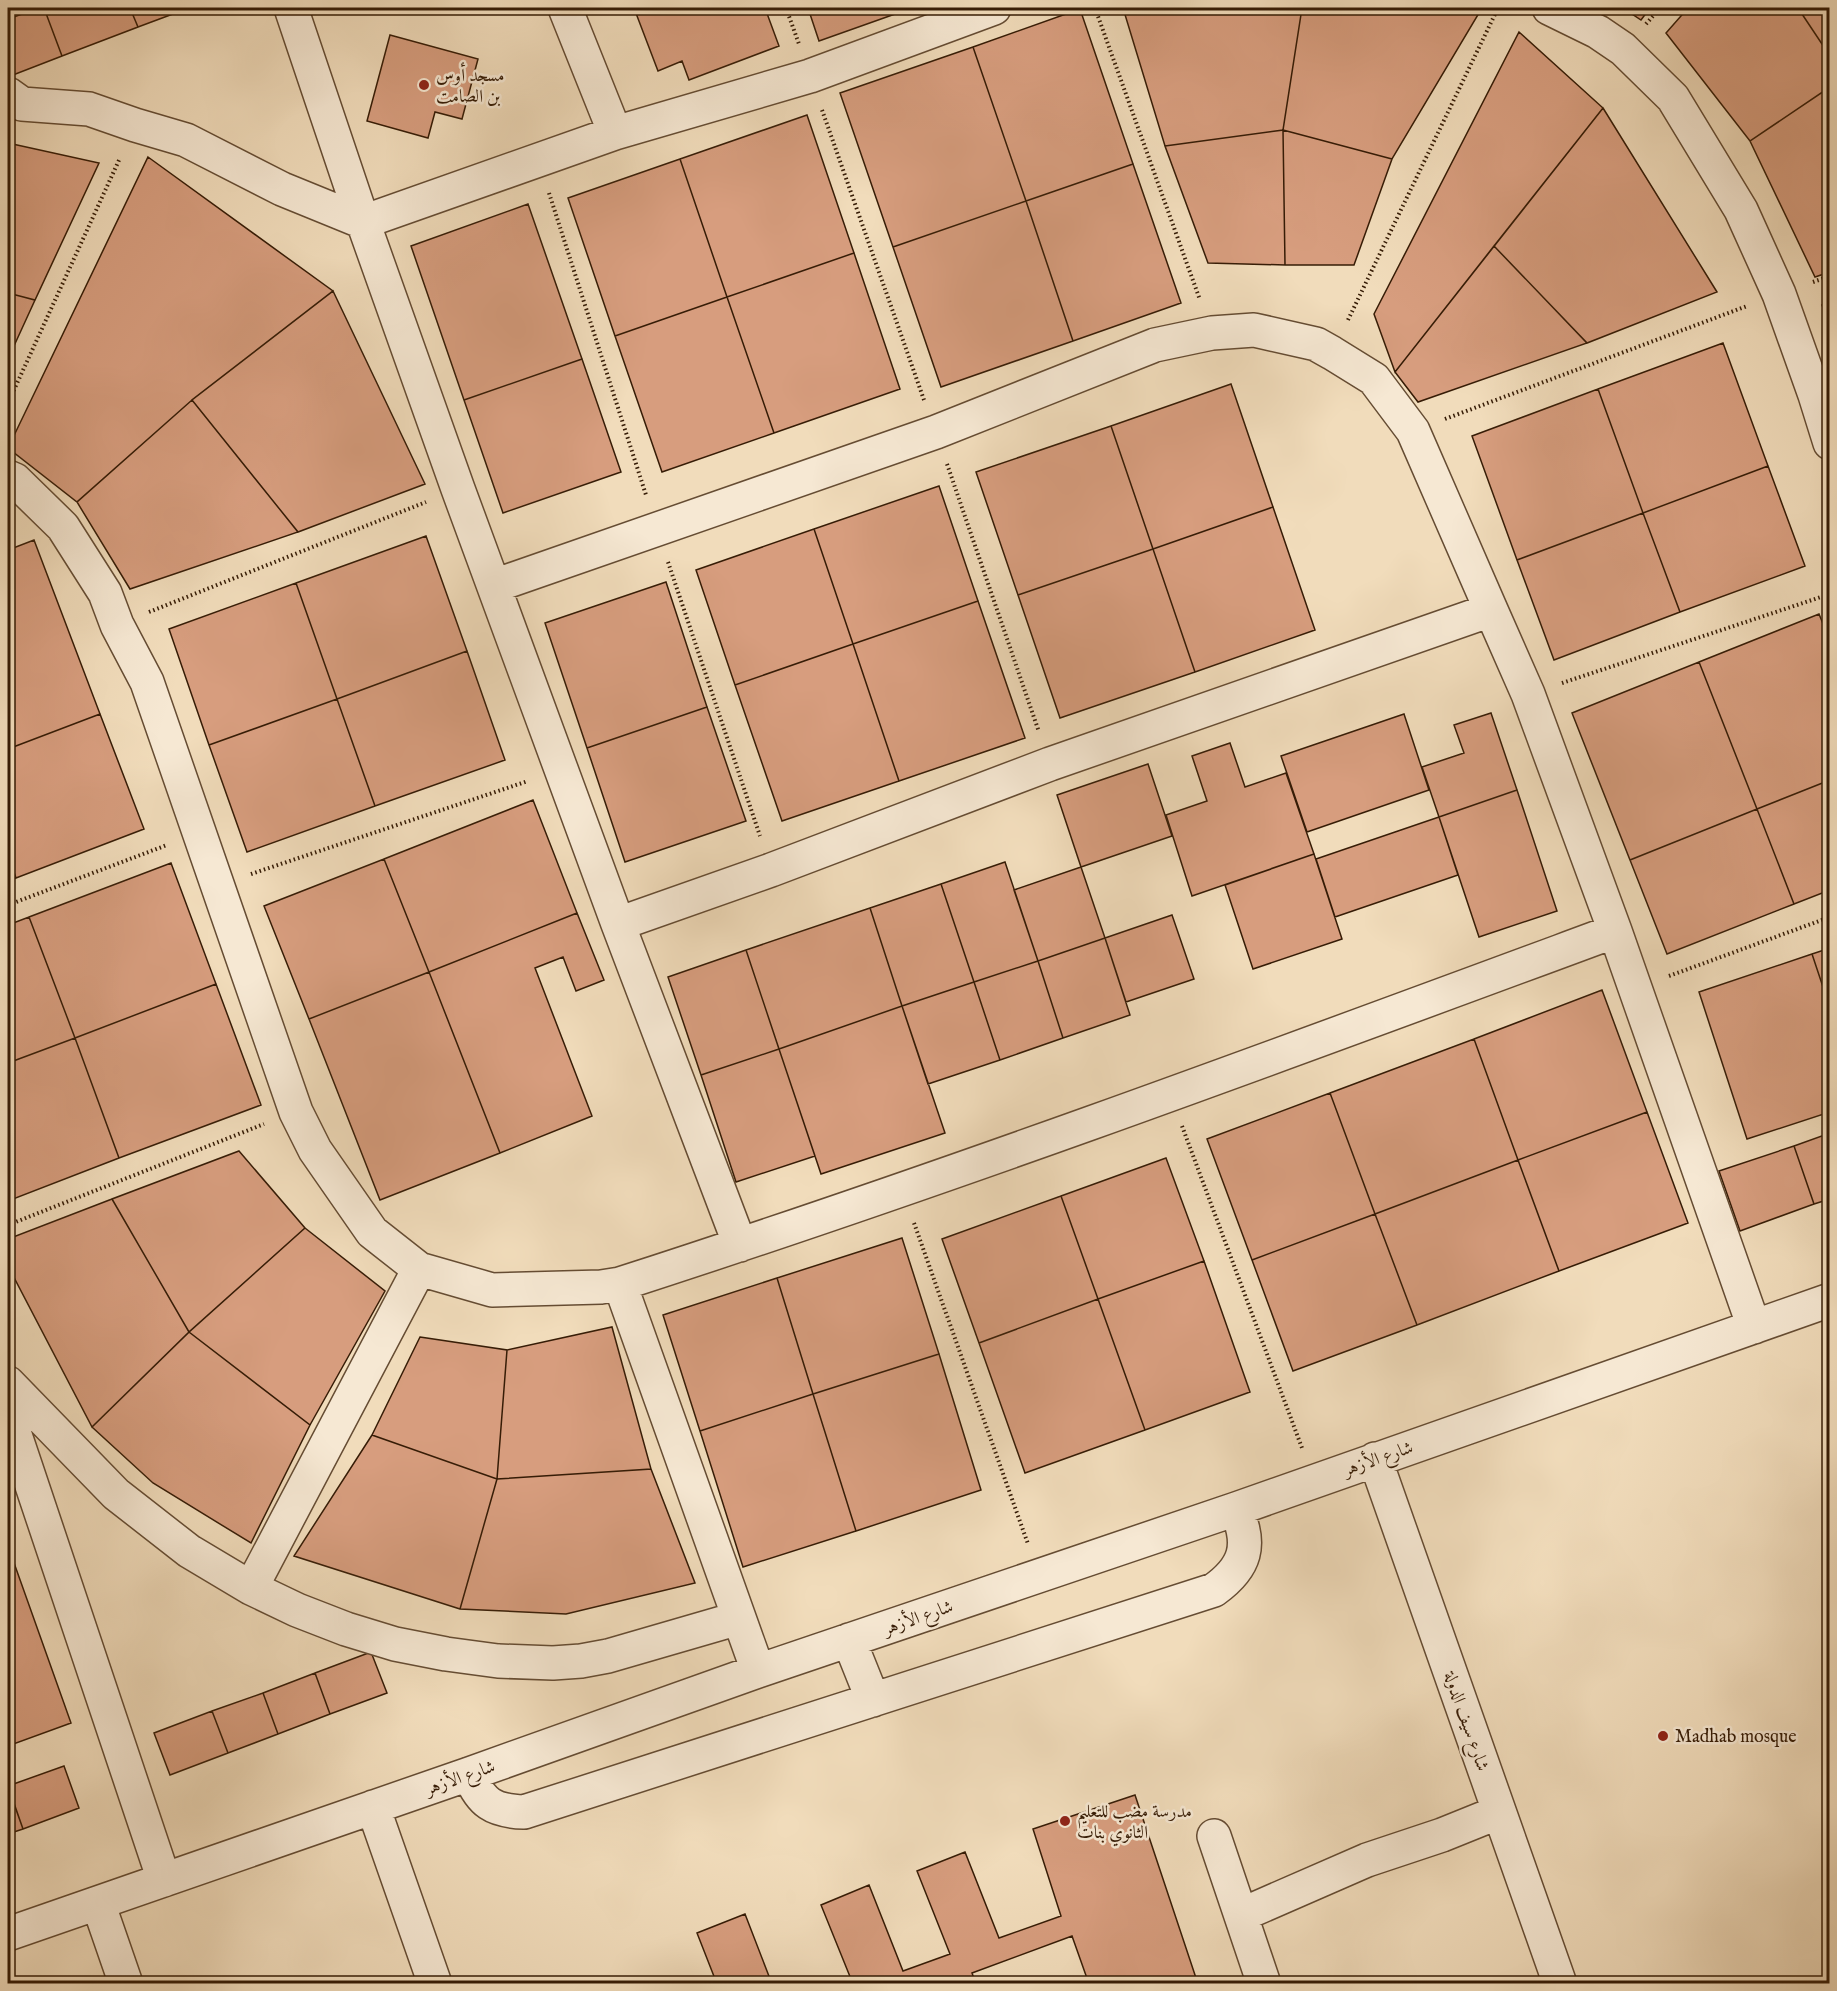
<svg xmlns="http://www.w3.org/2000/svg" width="1837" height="1991" font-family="'IM FELL English',Amiri,serif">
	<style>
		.building { fill: #d79d7e; stroke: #361c06; stroke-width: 1.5 }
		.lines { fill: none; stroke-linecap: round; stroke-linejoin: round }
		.minor-casing { stroke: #654c33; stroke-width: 36 }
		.path { stroke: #361c06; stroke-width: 4; stroke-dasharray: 1.5 3; stroke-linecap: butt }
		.minor { stroke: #f6e8d3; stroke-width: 33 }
		.poi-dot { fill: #8f2418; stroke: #f6e8d3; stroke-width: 2 }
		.labels { text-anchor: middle; stroke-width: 5; stroke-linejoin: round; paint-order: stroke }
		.poi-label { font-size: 18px; fill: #361c06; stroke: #f6e8d3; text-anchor: start }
		.street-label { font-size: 18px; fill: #361c06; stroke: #f6e8d3 }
	</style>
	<rect width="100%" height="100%" fill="#f1dcbb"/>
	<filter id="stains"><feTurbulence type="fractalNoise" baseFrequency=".00333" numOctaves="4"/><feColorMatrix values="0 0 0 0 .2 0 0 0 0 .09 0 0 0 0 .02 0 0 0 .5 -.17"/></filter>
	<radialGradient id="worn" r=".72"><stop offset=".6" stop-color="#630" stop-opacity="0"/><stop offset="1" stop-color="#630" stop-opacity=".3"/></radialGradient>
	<path class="building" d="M39,8H44L62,56L13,75L8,59V19Z
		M44,8H130L138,27L62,56Z
		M130,8H189L138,27Z
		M634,8H765L779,46L689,80L682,61L658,71Z
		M808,8H912L819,41Z
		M1123,8H1302L1283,130L1165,146Z
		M1302,8H1482L1392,159L1283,130Z
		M1623,8H1650L1641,20Z
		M1688,8H1798L1830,56V87L1750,141L1666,33Z
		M1798,8H1830V56Z
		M1080,9L1133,164L1026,201L973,47Z
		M1519,32L1603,108L1395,372L1374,314Z
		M390,35L478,59L462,119L435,112L428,138L367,121Z
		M973,47L1026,201L893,247L840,93Z
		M1830,87V272L1815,277L1750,141Z
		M1603,108L1717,292L1587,343L1494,246Z
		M807,115L854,253L727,297L680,159Z
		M1283,130L1392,159L1354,265H1285Z
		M1283,130L1285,265L1208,263L1165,146Z
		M8,143L99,163L35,300L8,293Z
		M148,157L333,291L192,400L77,502L8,448Z
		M680,159L727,297L615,336L568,198Z
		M1133,164L1181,303L1073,341L1026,201Z
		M1026,201L1073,341L941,387L893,247Z
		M528,204L582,359L464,400L411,246Z
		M1494,246L1587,343L1418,402L1395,372Z
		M854,253L900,389L774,433L727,297Z
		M333,291L425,484L298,532L192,400Z
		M8,293L35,300L8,359Z
		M727,297L774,433L662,472L615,336Z
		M1830,302V327L1822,305Z
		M1723,343L1768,466L1643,513L1598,389Z
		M582,359L621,472L503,513L464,400Z
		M1231,384L1273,507L1153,549L1111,426Z
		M1598,389L1643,513L1517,560L1472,436Z
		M192,400L298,532L130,589L77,502Z
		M1111,426L1153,549L1018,595L976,472Z
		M1768,466L1805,566L1680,612L1643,513Z
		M939,486L978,601L853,644L814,529Z
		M1273,507L1315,630L1195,672L1153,549Z
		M1643,513L1680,612L1554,660L1517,560Z
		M814,529L853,644L735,685L696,570Z
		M426,536L467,651L337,699L296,583Z
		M34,540L100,714L8,749V550Z
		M1153,549L1195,672L1060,718L1018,595Z
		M666,582L707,707L587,748L545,623Z
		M296,583L337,699L209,745L169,629Z
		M978,601L1025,738L899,781L853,644Z
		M1819,614L1830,641V780L1757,809L1699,662Z
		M853,644L899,781L782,821L735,685Z
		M467,651L505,760L375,806L337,699Z
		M1699,662L1757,809L1630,860L1572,713Z
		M337,699L375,806L247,852L209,745Z
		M707,707L746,821L625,862L587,748Z
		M1491,713L1517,790L1439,817L1422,767L1464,753L1454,725Z
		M100,714L144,829L16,878L8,855V749Z
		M1404,714L1429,790L1307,832L1281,756Z
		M1230,743L1245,787L1286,773L1314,854L1192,896L1166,815L1207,801L1192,756Z
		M1148,764L1172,836L1081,867L1057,795Z
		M1830,780V890L1794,904L1757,809Z
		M1517,790L1557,911L1479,937L1439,817Z
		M533,800L577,913L429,972L384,859Z
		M1757,809L1794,904L1667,954L1630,860Z
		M1439,817L1458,875L1335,917L1316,859Z
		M1314,854L1342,939L1253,969L1225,885Z
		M8,855L16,878L8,881Z
		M384,859L429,972L309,1019L264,906Z
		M1005,862L1038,961L974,982L941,884Z
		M171,863L216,984L75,1038L29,917Z
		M1081,867L1105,938L1038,961L1014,890Z
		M941,884L974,982L902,1006L870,908Z
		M870,908L902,1006L779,1049L746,950Z
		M577,913L604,980L576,991L563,957L535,968L592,1116L500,1153L429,972Z
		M1172,915L1194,979L1126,1002L1105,938Z
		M29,917L75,1038L8,1063V925Z
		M1105,938L1130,1015L1063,1038L1038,961Z
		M1830,948V1008L1812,954Z
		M746,950L779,1049L701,1075L668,977Z
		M1812,954L1830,1008V1112L1747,1139L1699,992Z
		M1038,961L1063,1038L1000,1060L974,982Z
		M429,972L500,1153L380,1200L309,1019Z
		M974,982L1000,1060L928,1084L902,1006Z
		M216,984L261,1105L119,1158L75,1038Z
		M1602,990L1647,1112L1518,1160L1474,1039Z
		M902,1006L945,1133L821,1174L779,1049Z
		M75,1038L119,1158L8,1201V1063Z
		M1474,1039L1518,1160L1375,1214L1330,1093Z
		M779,1049L815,1156L736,1182L701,1075Z
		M1330,1093L1375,1214L1252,1260L1207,1139Z
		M1647,1112L1688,1223L1559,1271L1518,1160Z
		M1830,1133V1199L1814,1204L1794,1146Z
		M1794,1146L1814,1204L1740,1231L1719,1171Z
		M239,1151L305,1228L189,1332L112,1199Z
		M1166,1158L1204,1261L1098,1299L1061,1196Z
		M1518,1160L1559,1271L1417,1325L1375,1214Z
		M1061,1196L1098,1299L979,1343L942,1239Z
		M112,1199L189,1332L92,1427L8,1266V1239Z
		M1375,1214L1417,1325L1293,1371L1252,1260Z
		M305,1228L385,1291L310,1425L189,1332Z
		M902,1238L939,1354L813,1394L777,1278Z
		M1204,1261L1250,1392L1145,1430L1098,1299Z
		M777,1278L813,1394L700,1431L663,1315Z
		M1098,1299L1145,1430L1025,1473L979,1343Z
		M612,1327L651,1469L497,1479L507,1350Z
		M189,1332L310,1425L251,1543L153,1483L92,1427Z
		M420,1337L507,1350L497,1479L372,1435Z
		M939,1354L981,1490L856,1531L813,1394Z
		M813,1394L856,1531L743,1567L700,1431Z
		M372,1435L497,1479L460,1609L294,1556Z
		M651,1469L695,1583L566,1614L460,1609L497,1479Z
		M8,1546L71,1723L8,1746Z
		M371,1652L387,1693L330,1714L315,1673Z
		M315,1673L330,1714L278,1734L263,1693Z
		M263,1693L278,1734L228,1753L212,1711Z
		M212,1711L228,1753L170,1775L154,1733Z
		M64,1766L79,1808L23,1829L8,1786Z
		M8,1787L23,1829L8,1834Z
		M1135,1795L1198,1984H1089L1072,1936L972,1973L976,1984H853L821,1905L869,1885L903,1971L950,1954L917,1871L965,1852L999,1938L1061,1916L1033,1829Z
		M745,1914L772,1984H717L697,1933Z"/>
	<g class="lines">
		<defs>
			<path id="minor" d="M291,8L363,222L458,489L618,924L740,1245
				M565,8L615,133
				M1549,8L1598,32L1623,49L1673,98L1741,210L1779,294L1815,395L1830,443
				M8,94L22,104L89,109L135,125L186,140L282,189L363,222L615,133L810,76L994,8
				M8,477L15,480L63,527L105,593L117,625L147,682L296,1112L315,1150L372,1232L419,1269L492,1290L601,1287L620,1284C955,1176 1285,1053 1615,931
				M494,586L936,432L1155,345L1212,333L1254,330L1316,344L1332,353L1374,379L1413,431L1491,610L1528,694L1615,931L1754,1327
				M618,924L771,870L1050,764L1491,610
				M620,1284L758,1671
				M8,1383L116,1494L189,1551L251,1588L297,1610L346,1629L395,1644L446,1654L498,1661L553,1663L581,1661L608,1656L739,1618
				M8,1414L164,1880
				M1375,1459L1560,1984
				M251,1588L419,1269
				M849,1640L873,1700
				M469,1774C481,1803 493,1811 524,1812L1214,1590C1246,1567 1252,1545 1236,1509
				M373,1807L435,1984
				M1214,1836L1264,1984
				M98,1903L126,1984
				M1241,1915L1367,1860L1442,1835L1499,1812
				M8,1934L469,1774L758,1671L1236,1509L1830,1300"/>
		</defs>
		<use href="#minor" class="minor-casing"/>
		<path class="path" d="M786,8L799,44
			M1095,8L1200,300
			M1646,24L1660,8
			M822,110L924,400
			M549,193L646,495
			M1813,282L1830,276
			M1348,320L1498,8
			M8,403L120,158
			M1445,419L1747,306
			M947,464L1039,732
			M668,562L760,836
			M149,612L426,502
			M1562,683L1830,594
			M251,874L528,781
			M8,905L167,845
			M1669,976L1830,917
			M1182,1126L1302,1448
			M914,1223L1028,1544
			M8,1225L264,1124"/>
		<use href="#minor" class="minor"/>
	</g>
	<g class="poi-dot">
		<circle cx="424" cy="85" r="6"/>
		<circle cx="1663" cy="1736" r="6"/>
		<circle cx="1065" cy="1821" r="6"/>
	</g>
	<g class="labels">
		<g class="poi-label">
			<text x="436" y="81">مسجد أوس<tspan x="436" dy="21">بن الصامت</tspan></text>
			<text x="1675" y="1742">Madhab mosque</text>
			<text x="1077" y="1817">مدرسة مضب للتعليم<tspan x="1077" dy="21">الثانوي بنات</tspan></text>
		</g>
		<g class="street-label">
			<text transform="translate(1378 1458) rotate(-19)" y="6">شارع الأزهر</text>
			<text transform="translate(918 1617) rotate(-19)" y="6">شارع الأزهر</text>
			<text transform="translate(1467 1721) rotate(71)" y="6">شارع سيف الدولة</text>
			<text transform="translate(460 1777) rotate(-19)" y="6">شارع الأزهر</text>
		</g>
	</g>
	<rect width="1837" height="1991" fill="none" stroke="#f1dcbb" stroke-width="30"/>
	<rect x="9" y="9" width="1819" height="1973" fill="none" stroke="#361c06" stroke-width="3"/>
	<rect x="15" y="15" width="1807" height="1961" fill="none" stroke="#361c06" stroke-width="1.5"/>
	<rect width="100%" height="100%" filter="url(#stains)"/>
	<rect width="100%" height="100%" fill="url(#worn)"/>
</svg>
